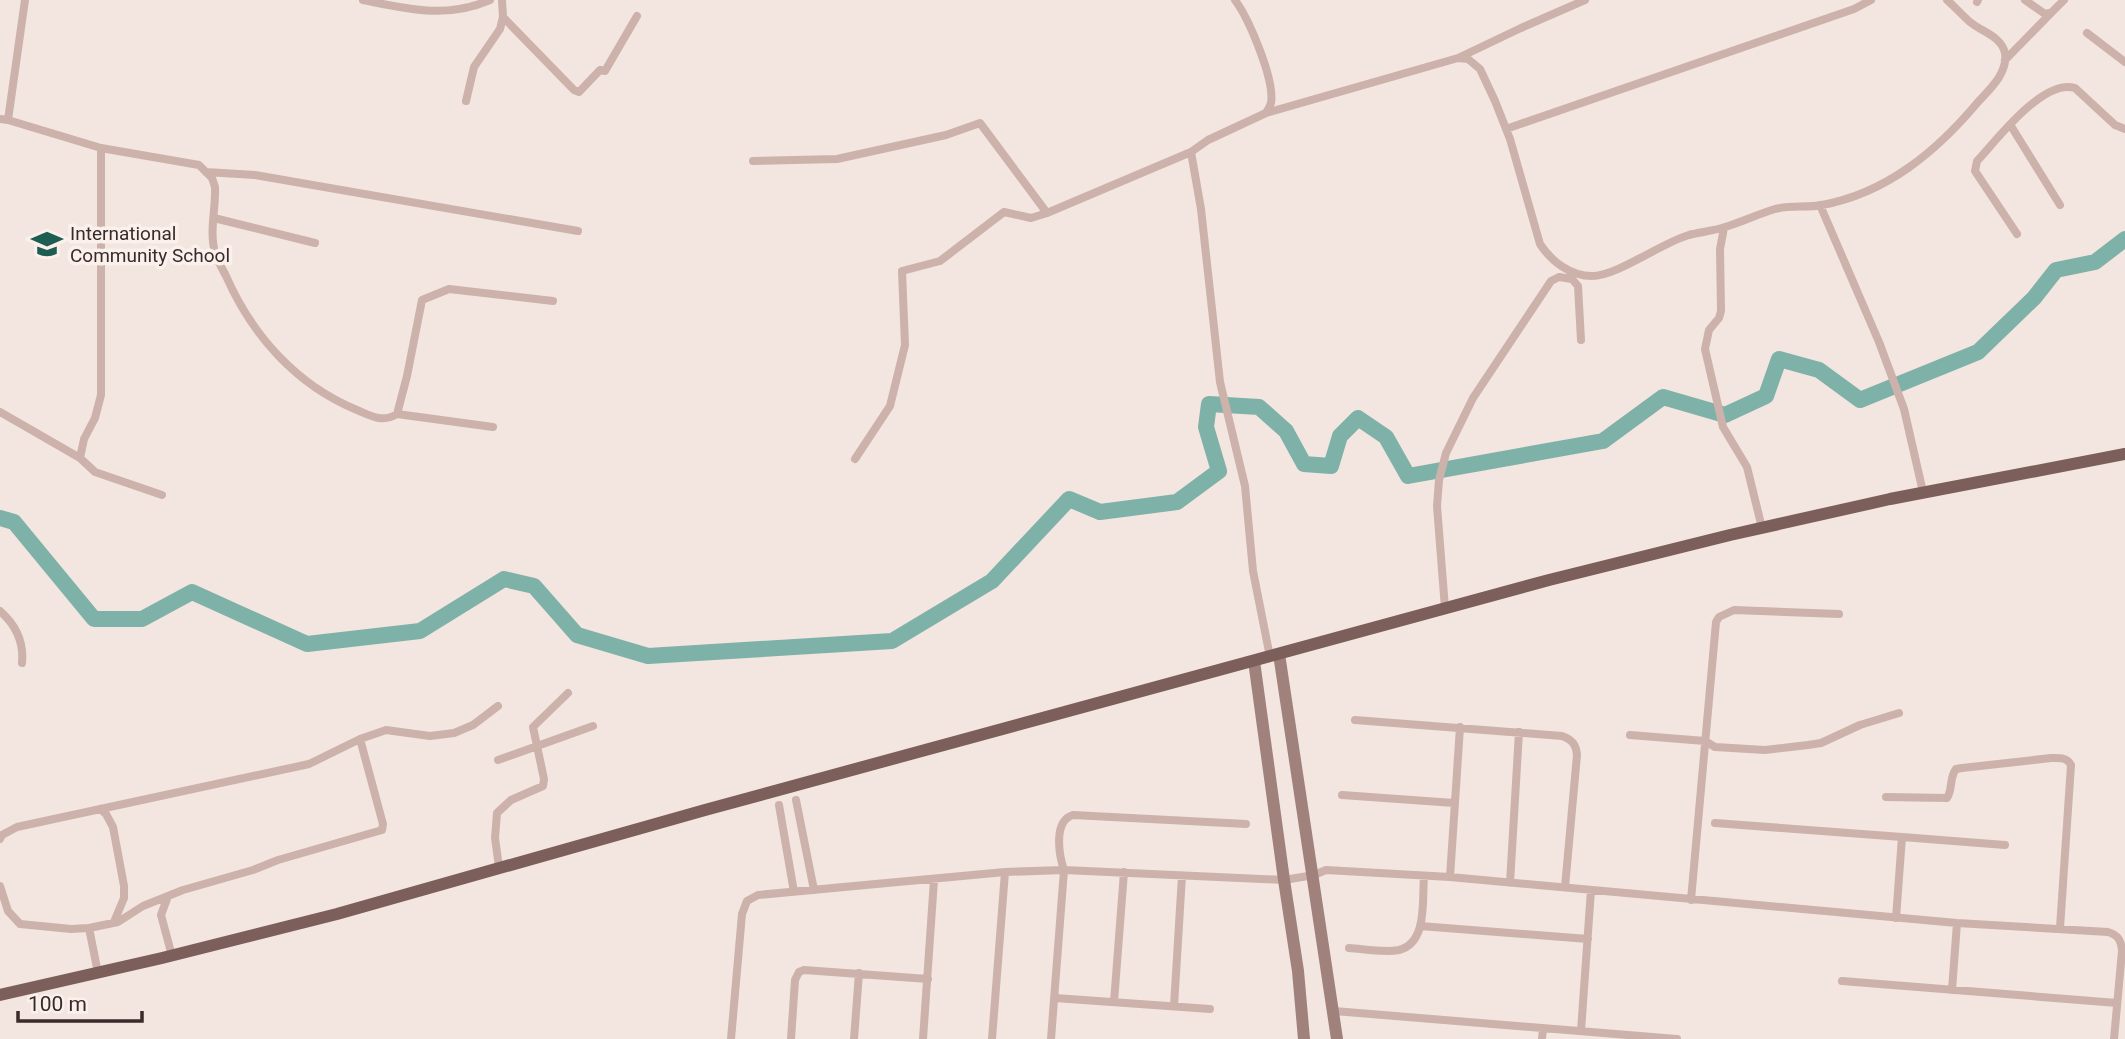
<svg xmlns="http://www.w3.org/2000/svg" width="2125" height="1039" font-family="Roboto,sans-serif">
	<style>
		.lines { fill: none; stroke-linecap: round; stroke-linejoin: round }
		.river { stroke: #7eb1a7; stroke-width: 16 }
		.street { stroke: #ccb2ab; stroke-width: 8 }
		.secondary { stroke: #a0817c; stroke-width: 12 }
		.primary { stroke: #7c5e5b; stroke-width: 12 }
		.labels { text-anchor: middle; stroke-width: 7; stroke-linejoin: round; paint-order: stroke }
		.poi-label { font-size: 19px; fill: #3a2b2a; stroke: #fbf1ec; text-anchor: start }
	</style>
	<rect width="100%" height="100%" fill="#f3e5df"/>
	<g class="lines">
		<path class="river" d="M0,518L14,522L94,619H142L192,592L307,644L420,631L504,579L534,586L577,635L648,656L892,641L992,581L1069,499L1100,512L1177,502L1219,471L1206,427L1209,404L1259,407L1286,431L1304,464L1331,466L1340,436L1358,418L1386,437L1408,476L1603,441L1663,397L1725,415L1766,396L1779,359L1819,370L1860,400L1978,352L2034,298L2056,270L2095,262L2125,239"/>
		<path class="street" d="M363,0C408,9 446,19 490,0
			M2025,0L2045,14L2052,12L2064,0
			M1977,2L1978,0
			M503,17L574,90L579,92L600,70L605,71L637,16
			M2087,33L2125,62
			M1458,58L1521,28L1585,0
			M2005,60L2052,12
			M466,101L474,67L500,29L503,17L502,0
			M1266,113L1458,58L1468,59L1480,69L1495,101L1510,139L1540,244C1551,261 1570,276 1592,276C1617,276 1661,243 1689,235C1701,232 1713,231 1725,227C1742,222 1758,214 1775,209C1791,205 1807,208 1822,205C1887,193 1937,151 1978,102C1990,89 2008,73 2005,53C2001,36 1982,32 1970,22C1962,15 1955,7 1947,0
			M0,119L8,120L25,0
			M8,120L101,148L199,165L212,178L215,187C216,208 209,232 215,252C217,260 222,268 226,276C252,335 296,385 357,410C371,416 383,423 397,414L407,376L422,300L449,289L553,301
			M2011,126L2060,205
			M1506,129L1854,9L1871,0
			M101,148V395L95,418L84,439L80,458L95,472L162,495
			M1191,152L1201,209L1220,382L1245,486L1253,571L1270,657
			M753,161L837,159L946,135L980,123L1047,213
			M206,172L255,175L578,231
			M1820,205L1879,342L1904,409L1923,492
			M214,218L315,243
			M1724,228L1720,249L1721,311L1719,318L1709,330L1705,349L1723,427L1747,467L1762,528
			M2017,234L1975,171L1977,161C1996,141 2043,78 2075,88L2115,125L2125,129
			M0,412L80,458
			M397,414L493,427
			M855,459L890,406L905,345L902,271L940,261L1004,212L1031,218L1047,213L1191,152L1208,140L1266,113C1268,110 1270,106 1271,103C1275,80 1249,19 1235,0
			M1445,608L1437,506L1439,480L1446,453L1473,398L1551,281L1559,277L1572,279L1578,286L1581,340
			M0,611C16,625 24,642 22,663
			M1355,720L1562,736C1573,740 1576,745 1577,755L1565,887
			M1630,735L1705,741L1715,747L1765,750L1808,745L1821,743L1860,725L1899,713
			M498,760L593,726
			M1342,795L1454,803
			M1886,797L1947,798C1953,789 1949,778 1956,769L1962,768L2051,758C2059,758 2067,757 2071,765L2060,928
			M796,800L814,890
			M779,805L794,892
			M100,809L106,814L113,827L124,886V898L114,922
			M1715,823L1902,837L1896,918
			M1902,837L2005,845
			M0,839L2,835L17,827L309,764L360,739L386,730L430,736L454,733L473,725L498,706
			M499,867L495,838L497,813L511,800L543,786L544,779L533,727L568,693
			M1450,877L1460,727
			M1510,883L1519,732
			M0,886L8,911L20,924L71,929L89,928L98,973
			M1691,900L1716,622L1719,617L1734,610L1839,614
			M1420,926L1588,939
			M89,928L118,922L143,906L168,896
			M1349,948C1364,949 1384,953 1399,950C1428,943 1422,899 1424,876
			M172,956L161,915L168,896L183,890L253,870L278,860L382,830L383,824L360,739
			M1842,981L2117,1003
			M1952,990L1957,923
			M1055,998L1210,1009
			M1114,1002L1124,872
			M1174,1006L1182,876
			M1334,1011L1677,1039
			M1581,1031L1591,890
			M731,1039L742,914L747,901L758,895L1005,872L1064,870L1284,880L1314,875L1326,870L1450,877L1957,923L2108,932C2118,935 2121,940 2122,951L2114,1039
			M791,1039L795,980L799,972L804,970L928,979
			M854,1039L859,973
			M923,1039L934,880
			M992,1039L1005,872
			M1051,1039L1064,870C1059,855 1053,821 1073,815L1246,824
			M1542,1039L1543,1028"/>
		<path class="secondary" d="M1279,654L1337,1039
			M1254,661L1284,880L1298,971L1304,1039"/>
		<path class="primary" d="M0,995L162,958L337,914L705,810L1549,580L1730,535L1890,499L2125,454"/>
	</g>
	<defs>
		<symbol id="school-bare" viewBox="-9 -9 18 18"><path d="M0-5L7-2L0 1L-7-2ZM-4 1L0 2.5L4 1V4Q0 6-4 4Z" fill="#1e5d52" stroke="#fbf1ec" stroke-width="2.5" paint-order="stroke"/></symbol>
	</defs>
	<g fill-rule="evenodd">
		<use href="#school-bare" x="25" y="222" width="44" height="44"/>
	</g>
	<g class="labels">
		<g class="poi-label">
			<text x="70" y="240">International<tspan x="70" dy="22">Community School</tspan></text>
		</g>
	</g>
	<path d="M18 1011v10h124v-10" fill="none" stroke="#3a2b2a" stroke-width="3.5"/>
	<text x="28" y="1011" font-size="21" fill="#3a2b2a" stroke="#fbf1ec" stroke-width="5" paint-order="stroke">100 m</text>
</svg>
